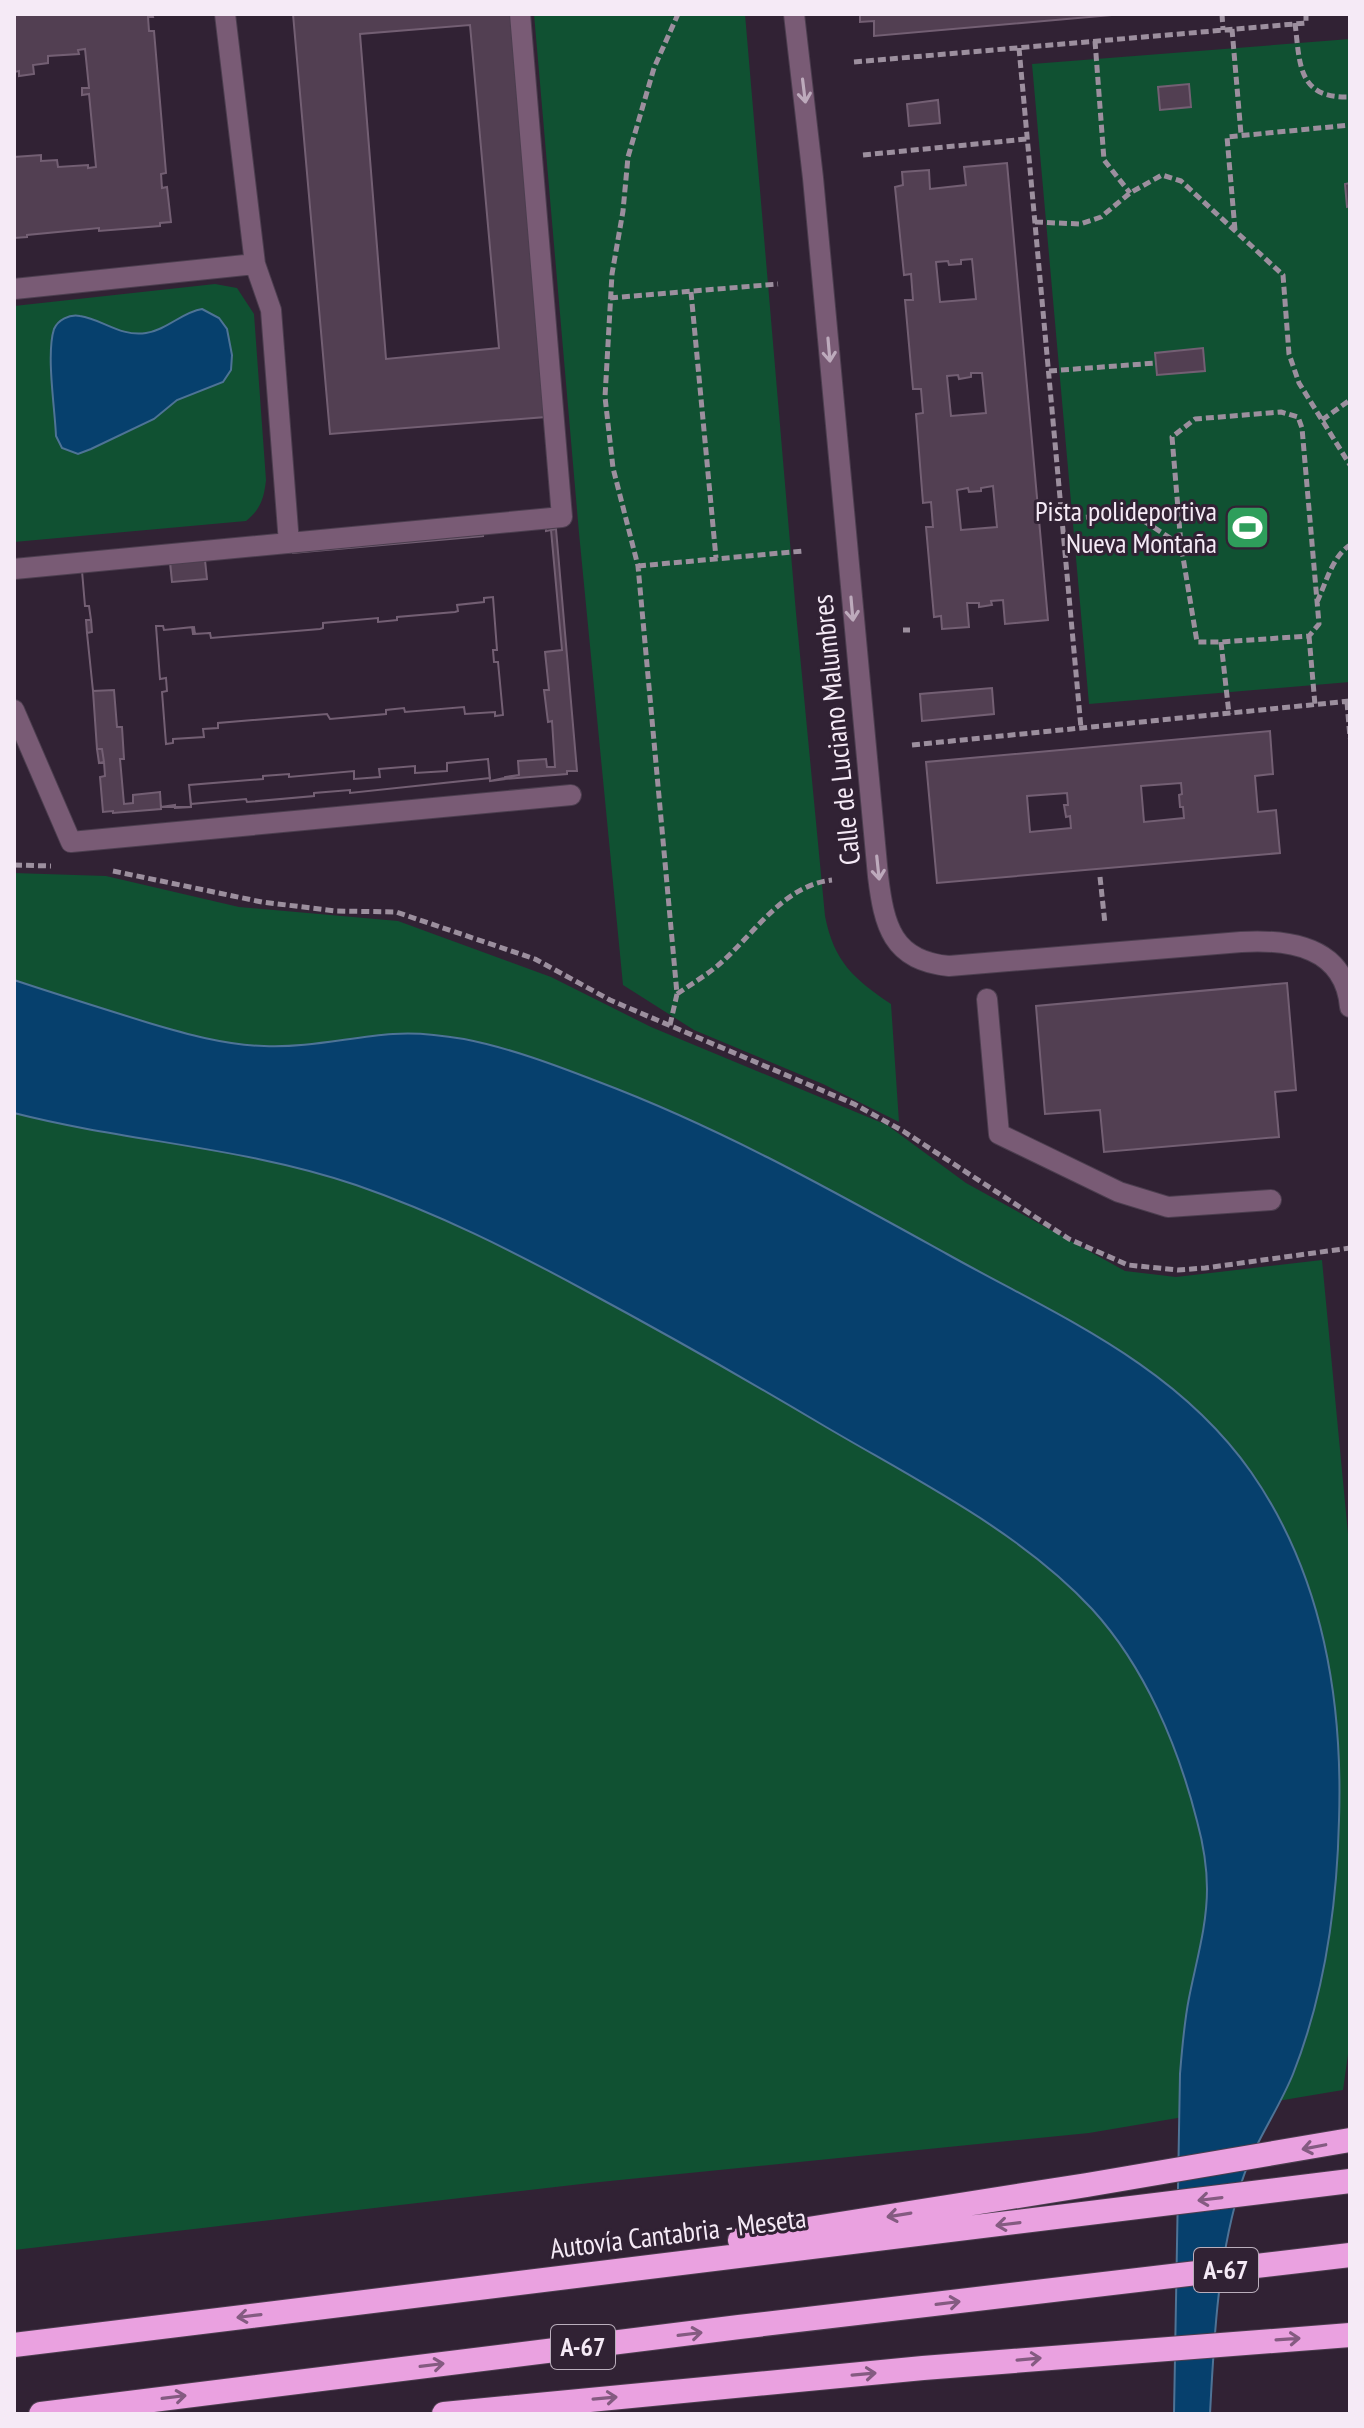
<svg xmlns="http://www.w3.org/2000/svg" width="1364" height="2428" font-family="'PT Sans Narrow',sans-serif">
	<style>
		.green { fill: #105132 }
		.water { fill: #06406d; stroke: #4e7396; stroke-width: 2 }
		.building { fill: #523f52; stroke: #735f73; stroke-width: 2; fill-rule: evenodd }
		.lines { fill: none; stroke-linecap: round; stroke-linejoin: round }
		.minor-casing { stroke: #4c3e4f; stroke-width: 22 }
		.highway-casing { stroke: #4c3e4f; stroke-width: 26 }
		.path { stroke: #9c8f9e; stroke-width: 5; stroke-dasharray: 8 4; stroke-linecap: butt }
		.minor { stroke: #795b75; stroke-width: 20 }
		.highway { stroke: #eaa1e0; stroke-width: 24 }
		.oneway { stroke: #bdaabc }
		.oneway2 { stroke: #845b81 }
		.labels { text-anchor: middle; stroke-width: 6; stroke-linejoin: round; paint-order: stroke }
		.shield { fill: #312234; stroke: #baaebc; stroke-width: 2 }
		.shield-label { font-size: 26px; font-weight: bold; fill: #f5eaf6 }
		.poi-label { font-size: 28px; fill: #f5eaf6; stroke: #312234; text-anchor: end }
		.street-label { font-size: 28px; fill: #f5eaf6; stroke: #312234 }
	</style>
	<rect width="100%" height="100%" fill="#312234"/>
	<path class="green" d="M534,14H745L796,613L825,916C834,962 854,979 891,1004L899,1122L823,1084L694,1030L623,985L579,533Z
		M1350,39V682L1089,704L1032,64Z
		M215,284L237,288L254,314L266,480C264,498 261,509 246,521L14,542V306Z
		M14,873L106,876L239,907L398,921L551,977L651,1027L887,1125L966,1183L1125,1271L1176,1277L1322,1260L1350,1555V2040L1343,2090L1089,2133L590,2183L14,2250Z"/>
	<path class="water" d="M202,309L219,318L227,329L232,355L231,370L223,382L177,400L154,419L91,449L78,454L62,448L56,436C55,409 46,354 54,329C58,320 69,314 80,316C102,319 120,337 146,333C167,330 182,312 202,309Z
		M14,980C59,995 104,1009 149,1023C186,1034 225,1045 264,1046C308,1048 350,1037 393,1034C416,1032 441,1035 464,1039C510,1048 555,1065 599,1082C721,1128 833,1191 947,1254C1058,1316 1175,1364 1251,1472C1322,1574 1343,1698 1339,1820C1337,1907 1325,1993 1293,2074C1278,2111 1254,2143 1242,2181C1218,2255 1214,2337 1210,2414H1174L1180,2074C1182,2049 1184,2023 1189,1998C1196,1962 1207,1926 1207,1889C1207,1866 1203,1843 1197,1821C1178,1746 1145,1667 1092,1609C1021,1532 916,1480 826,1427C747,1380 668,1335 588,1292C513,1251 437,1213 356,1185C245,1147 127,1142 14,1113Z"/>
	<path class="building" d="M14,14H152L153,17H148L149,31H154L165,161L166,173L161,174L162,188L167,187L171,222L160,223V226L99,231V228L27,235V237L14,238V157L41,155V161L57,160L58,167L88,165V168L96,167L89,94L82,95V88H89L85,49L78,50L79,54L48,56V63L33,65L34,74L19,76V71L14,72Z
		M293,14H514L546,417L330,434ZM470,25L499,348L386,359L360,34Z
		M860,14H1123L874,36V21L860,22Z
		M1189,84L1191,107L1160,110L1158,87Z
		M938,100L940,123L909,126L907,104Z
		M1007,163L1048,620L1005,624L1003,600L991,601L992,605L979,607V603H967L969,627L942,629L941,616L934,617L926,527H933L931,502L923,503L916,414L923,413L921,389H913L905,300H913L911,274L904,275L895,187L903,185L902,172L929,170L930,189L966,185L964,167ZM972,259L976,299L940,302L936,262L948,261L949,265L961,264V260ZM971,373H982L986,413L951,416L947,376L958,375L959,379L971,377ZM993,486L997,527L961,530L957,490L968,488L969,492L981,491V488Z
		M1350,183V206L1347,207L1345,184Z
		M1203,348L1205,371L1157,375L1155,353Z
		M546,528V531L551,530L562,650L545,652L549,690H544L548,722L552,721L555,767H547L546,759L518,761L519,775L505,777V779L490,781V778L350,793V790L314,793V796L247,802L246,799L191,804V807L175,808V805L161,807L160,792L133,795V803L124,804L120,759H124L122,727H117L114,690L93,691L87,633L92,632L91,620L89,606H85L82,571L170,561L172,582L207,579L205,560L293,550V553L483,536V533Z
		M546,528V531L551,530L562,650L545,652L549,690H544L548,722L552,721L555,767H547L546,759L518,761L519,775L490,781L488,759L447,763V771L415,773V766L379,769L380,777L354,779V771L289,777V774L263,776V779L189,785L191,807H161L160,792L133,795V803L124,804L120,759H124L122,727H117L114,690L93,691L87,633L92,632L91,620L89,606H85L82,571L170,561L172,582L207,579L205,560L293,550V553L483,536V533ZM493,597L497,650H493L494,662H498L503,715L495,716V712L465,714L464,707L405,712L404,708L386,710V714L330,719L327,714L218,723V728L203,729L204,737L173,739V743L166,744L162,692L167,691L166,678L160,679L156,626H163L164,630L194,627L195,634L210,633L211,638L320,629L323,628V623L378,618V622L397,620V617L455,612L458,611L457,605L484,602V598Z
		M556,529L577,771H567V774L505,779V777L519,775L518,761L546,759L547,767H555L552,721L548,722L544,690H549L545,652L562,650L551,530Z
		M205,560L207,579L172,582L170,563Z
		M493,597L497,650H493L494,662H498L503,715L495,716V712L465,714L464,707L405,712L404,708L386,710V714L330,719L327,714L218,723V728L203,729L204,737L173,739V743L166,744L162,692L167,691L166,678L160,679L156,626H163L164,630L192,627L193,634L210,633L211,638L320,629L323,628V623L378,618V622L397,620V617L455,612L458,611L457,605L484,602V598Z
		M86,620H91L92,632L87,633Z
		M992,688L994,714L922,721L920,694Z
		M114,690L117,727H122L124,759H120L124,804L133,803V795L160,792L161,809L113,813V811L103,812L100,777L105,776L104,762L102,749H97L93,691Z
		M1270,731L1273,774L1255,776L1258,812L1276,810L1280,853L937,883L926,762ZM1181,783L1182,794L1179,795L1180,807H1183L1184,818L1144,822L1141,786ZM1067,793L1068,805H1064L1066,817L1070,816L1071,828L1030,832L1027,796Z
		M97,749H102L104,762L99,763Z
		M488,759L490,778L350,793V790L314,793V796L247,802L246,799L191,804L189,785L263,779V776L289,774V777L354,771V779L380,777L379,769L415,766V773L447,771V763Z
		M1287,983L1296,1090L1275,1092L1279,1137L1104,1152L1100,1110L1045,1114L1036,1006Z"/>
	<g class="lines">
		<defs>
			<path id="minor" d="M225,14L255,264L271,310L289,543
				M794,14L813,178L878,876C884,925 892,961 949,966L1241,942C1290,939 1345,947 1350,1007
				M14,289L255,264
				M14,569L562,517L520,14
				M14,710L71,842L571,795
				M987,999L999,1134L1119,1192L1168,1207L1271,1200"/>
			<path id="highway" d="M740,2240L1087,2185L1350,2140
				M14,2345L1350,2181
				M41,2414L739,2327L1350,2255
				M444,2414L923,2368L1350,2335"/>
		</defs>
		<use href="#minor" class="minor-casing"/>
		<use href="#highway" class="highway-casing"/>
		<path class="path" d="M1222,14L1223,30
			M1295,23C1300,63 1297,99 1350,97
			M1232,29L1241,134
			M1095,41L1104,160L1130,193
			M1019,48L1081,728
			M854,62L1306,23V14
			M863,155L1027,139
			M1035,222L1080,224L1101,217L1130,193L1162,175L1181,181L1283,275L1289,354L1299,383L1350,465
			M1235,230L1227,137L1350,125
			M691,292L716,558
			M610,298L778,284
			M1049,371L1156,363
			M1322,420L1350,400
			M1062,519L1133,514L1181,545L1197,642H1221L1309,636L1319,624L1302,428L1298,417L1281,412L1195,419L1172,437L1181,545
			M638,566L803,551
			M1317,602C1326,583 1332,557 1350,545
			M903,630H910
			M1309,636L1315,705
			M1221,642L1229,714
			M1347,702L1350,738
			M912,745L1350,701
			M14,865L51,866
			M113,871L262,902L336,911L396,912L535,959L610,1000L854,1104L903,1131L1069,1239L1128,1265L1178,1270L1205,1268L1350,1248
			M1100,877L1105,924
			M677,994C693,983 710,973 723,961C756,931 785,885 832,880
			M670,1025L677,994L638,566L613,468L605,397L612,274L623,211L628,157L654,68L678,14"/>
		<use href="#minor" class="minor"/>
		<use href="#highway" class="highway"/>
	</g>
	<defs><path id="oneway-shaft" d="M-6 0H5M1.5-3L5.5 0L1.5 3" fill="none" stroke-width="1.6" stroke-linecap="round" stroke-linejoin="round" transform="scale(2)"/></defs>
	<g class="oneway">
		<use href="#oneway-shaft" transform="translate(804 91) rotate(83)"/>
		<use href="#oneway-shaft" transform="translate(829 350) rotate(85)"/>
		<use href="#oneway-shaft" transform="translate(852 609) rotate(85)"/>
		<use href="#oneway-shaft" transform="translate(878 868) rotate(84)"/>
	</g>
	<g class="oneway2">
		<use href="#oneway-shaft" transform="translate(1314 2147) rotate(169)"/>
		<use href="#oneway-shaft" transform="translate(1210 2199) rotate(173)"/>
		<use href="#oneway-shaft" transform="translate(899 2215) rotate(171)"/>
		<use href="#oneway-shaft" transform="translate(1008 2224) rotate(173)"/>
		<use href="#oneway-shaft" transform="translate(948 2303) rotate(-7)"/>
		<use href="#oneway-shaft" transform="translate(249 2316) rotate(173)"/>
		<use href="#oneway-shaft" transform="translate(690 2334) rotate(-7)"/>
		<use href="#oneway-shaft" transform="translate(1288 2339) rotate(-4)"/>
		<use href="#oneway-shaft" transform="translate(1029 2359) rotate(-5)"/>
		<use href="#oneway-shaft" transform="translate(432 2365) rotate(-7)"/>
		<use href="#oneway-shaft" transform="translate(864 2374) rotate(-5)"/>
		<use href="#oneway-shaft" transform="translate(174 2397) rotate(-7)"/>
		<use href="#oneway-shaft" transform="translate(605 2398) rotate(-5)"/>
	</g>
	<defs>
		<symbol id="stadium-square" viewBox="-11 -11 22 22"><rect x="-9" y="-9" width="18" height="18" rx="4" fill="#2e9e5b" stroke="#312234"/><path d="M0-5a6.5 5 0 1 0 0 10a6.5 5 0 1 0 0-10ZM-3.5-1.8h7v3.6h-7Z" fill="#fff"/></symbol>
	</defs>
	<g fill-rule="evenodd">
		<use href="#stadium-square" x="1222" y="502" width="51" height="51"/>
	</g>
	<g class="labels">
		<g class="shield">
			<rect x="1194" y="2248" width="64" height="44" rx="6"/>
			<rect x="551" y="2325" width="64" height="44" rx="6"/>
		</g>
		<g class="shield-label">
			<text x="1226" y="2279">A-67</text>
			<text x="583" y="2356">A-67</text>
		</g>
		<g class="poi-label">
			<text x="1217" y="521">Pista polideportiva<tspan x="1217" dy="32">Nueva Montaña</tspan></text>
		</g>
		<g class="street-label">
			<text transform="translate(836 730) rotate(-96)" y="10">Calle de Luciano Malumbres</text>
			<text transform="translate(678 2233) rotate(-7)" y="10">Autovía Cantabria - Meseta</text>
		</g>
	</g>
	<rect width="1364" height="2428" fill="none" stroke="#f5eaf6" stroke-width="32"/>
</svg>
